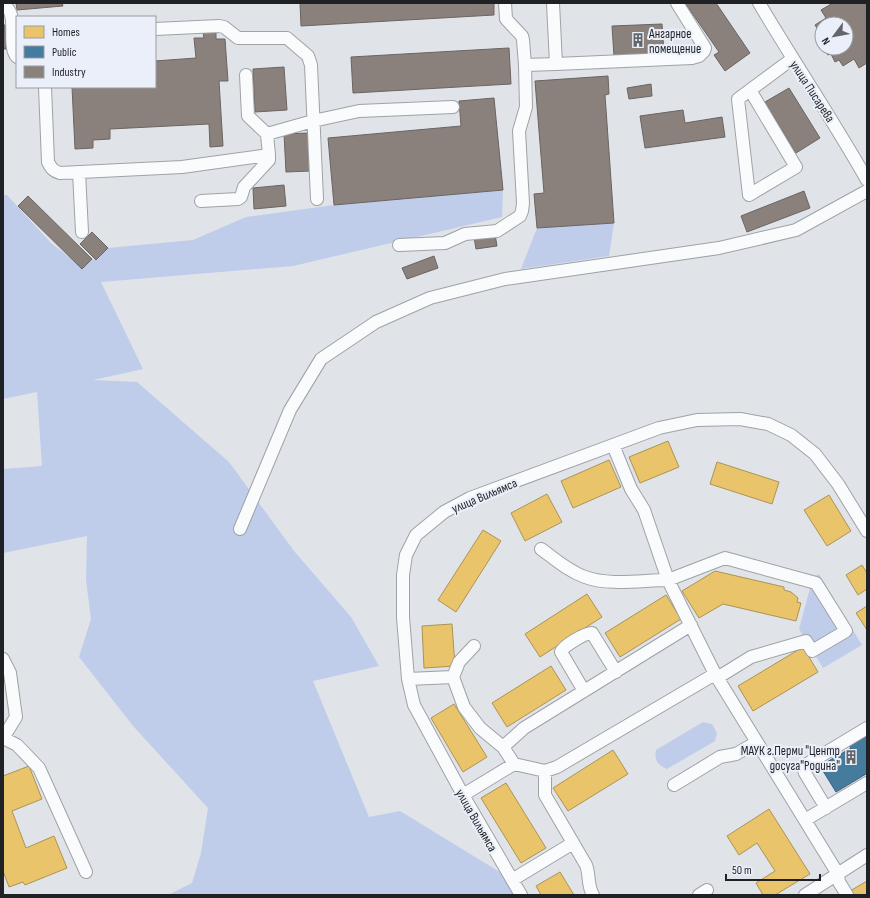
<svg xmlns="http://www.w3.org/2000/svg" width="870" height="898" font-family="'Sofia Sans Condensed',sans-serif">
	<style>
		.green { fill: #bfcdeb }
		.homes { fill: #e9c46a; stroke: #ac9355 }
		.public { fill: #457b9d; stroke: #3a6079 }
		.industry { fill: #8a817c; stroke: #6a6462 }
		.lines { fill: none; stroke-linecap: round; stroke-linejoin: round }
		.minor-casing { stroke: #9fa2a5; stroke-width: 14 }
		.minor { stroke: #fafbfc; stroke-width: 12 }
		.labels { text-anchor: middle; stroke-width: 4; stroke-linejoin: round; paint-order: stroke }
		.poi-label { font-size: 13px; fill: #1f2124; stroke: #eaeff9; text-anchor: start }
		.street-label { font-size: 13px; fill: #1f2124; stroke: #eaeff9 }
	</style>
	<rect width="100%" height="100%" fill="#e0e3e8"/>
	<path class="green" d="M503,190L502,217L293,266L101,282L143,369L93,380L137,382L229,462L294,551L351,617L379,666L313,681L369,817L400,811L503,874L515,895H168L192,883L201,853L208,808L134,727L79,657L91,619L86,580L87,536L3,553V469L42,466L37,392L3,399V195H7L51,243L83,268L92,259L97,260L108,248L193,240L246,217L334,205Z
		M614,223L609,256L521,269L537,228Z
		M819,574L862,645L823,668L799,629L813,577Z
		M703,722L712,724L717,733L715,741L667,769C657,765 654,760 656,750Z"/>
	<path class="homes" d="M668,441L679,467L640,483L629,457Z
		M609,460L621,487L573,508L561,481Z
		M717,462L779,482L772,504L710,484Z
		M547,494L562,522L525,541L511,513Z
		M829,495L851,531L827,546L804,510Z
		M483,530L501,541L456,612L438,600Z
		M862,565L867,573V589L858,595L846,575Z
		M715,571L784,587V590L791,592L798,598L797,602L801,603L796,621L723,604L699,618L682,591Z
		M587,594L602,617L540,657L525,634Z
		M666,595L681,619L620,657L605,633Z
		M867,606V630L856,613Z
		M452,624L455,666L424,668L422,626Z
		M803,647L818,672L753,711L738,686Z
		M551,666L566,690L507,727L492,703Z
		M454,704L487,757L463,772L431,718Z
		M613,750L628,774L568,811L553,788Z
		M29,766L42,799L12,811L26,848L54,836L67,868L25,885L23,882L9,887L3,871V776Z
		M506,783L546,848L521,863L481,798Z
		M769,809L810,874L775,895H763L756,883L775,871L757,843L739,855L727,836Z
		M560,872L574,895H541L536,886Z
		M867,881V895H853L850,891Z"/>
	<path class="public" d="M867,733V775L866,774L836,792L820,766L851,748L848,745Z"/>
	<path class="industry" d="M16,3H62L63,6L17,10Z
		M300,3H494V15L301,26Z
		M685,3H716L750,53L725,71L714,55L719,52Z
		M833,3H867V63L859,68L854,59L843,66L839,60L835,62L831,54L828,55L824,48H846V24H822V36L815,25L826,18L821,10Z
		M662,24L664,53L614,56L612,26Z
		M3,25H5L6,49H3Z
		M203,32H216V39H225L228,81H219L223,146L210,147L209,124L110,129V139L93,140V148L75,149L72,87H155V61L196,58L194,38H204Z
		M509,48L511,84L353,93L351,57Z
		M284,67L287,110L255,112L253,69Z
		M608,76L609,94L605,95L614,223L537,228L534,194L544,193L535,81Z
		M651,84L652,96L629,99L627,88Z
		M789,88L820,138L796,153L765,102Z
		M494,98L503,190L334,205L328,138L461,126L459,101Z
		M683,110L685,123L722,117L725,137L645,148L640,116Z
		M308,133L310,171L286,172L284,134Z
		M284,185L286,206L254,209L253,188Z
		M804,191L810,208L747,232L741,216Z
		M28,196L92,259L82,269L18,206Z
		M92,232L108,248L96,260L80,244Z
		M495,234L497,246L476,249L474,237Z
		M434,256L438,268L407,279L402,268Z"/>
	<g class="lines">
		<defs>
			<path id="minor" d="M505,3L506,19L522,36L523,40L525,65
				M759,3C794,62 833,120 867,180
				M3,6C20,10 6,46 17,57
				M155,29L219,26L224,27L238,38H287L308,56L311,65L317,199
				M556,64L692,58L699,56L704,51L705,48L677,3
				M246,75L248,116L267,134
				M45,87L48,162C51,168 53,171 60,173L182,167L269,155L267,134L313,121L359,111L453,107
				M750,90L796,167L749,195L738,99L792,59
				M79,172L82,232
				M201,201L238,199L241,197L244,187L269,160V155
				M399,245L445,243L465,234L497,231L520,216L522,211L523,203L519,131L526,107L525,65L556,64L553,3
				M613,445L631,489L644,510L668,580L725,558L816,583L846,631L812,651L806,641L751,657L717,678
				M240,529L290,410L321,359L376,322L430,298L505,279L719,248L796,230L867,191
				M541,549C555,559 568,571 585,577C609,586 643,580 668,580L715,674L838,874L839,882L847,895
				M3,659L10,673L16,717L3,738L17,745L39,768L86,872
				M453,677L459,662L474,646
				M408,679L453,677L464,707L480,728L503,747L514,764
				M584,691L561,652C563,646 585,633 592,633L616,672
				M503,747L524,728L691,625
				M545,771V795L586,865C590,875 587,885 593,895
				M674,785L720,757L736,754L757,742
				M463,795L514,764L545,771L557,767L715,674
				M826,808L805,773L804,770V766L867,728
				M805,820L867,783
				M512,880L573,843
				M521,895L463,795L414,705L408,679L403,617V575L406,555L416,535L444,512L470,498L659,428L697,420L740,419L768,424L791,435L815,454L838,484L867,531
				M699,895L707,890
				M805,895L867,855"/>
		</defs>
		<use href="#minor" class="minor-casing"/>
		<use href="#minor" class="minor"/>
	</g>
	<defs>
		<symbol id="building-bare" viewBox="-9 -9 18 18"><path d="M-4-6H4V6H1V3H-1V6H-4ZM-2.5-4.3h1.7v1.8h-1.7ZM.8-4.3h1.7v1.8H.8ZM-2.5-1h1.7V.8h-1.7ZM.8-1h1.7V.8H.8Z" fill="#636569" stroke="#eaeff9" stroke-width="2.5" paint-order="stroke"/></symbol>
	</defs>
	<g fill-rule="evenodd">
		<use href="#building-bare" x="628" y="30" width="20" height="20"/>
		<use href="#building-bare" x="841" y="747" width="20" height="20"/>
	</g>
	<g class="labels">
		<g class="poi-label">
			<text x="649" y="38">Ангарное<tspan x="649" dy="15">помещение</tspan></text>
			<text x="840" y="755" text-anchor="end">МАУК г.Перми "Центр<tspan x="840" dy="15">досуга"Родина"</tspan></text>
		</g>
		<g class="street-label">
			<text transform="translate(813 91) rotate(57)" y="5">улица Писарева</text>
			<text transform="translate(484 495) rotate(-23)" y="5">улица Вильямса</text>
			<text transform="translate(477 820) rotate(60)" y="5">улица Вильямса</text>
		</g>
	</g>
	<rect width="870" height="898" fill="none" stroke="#1f2124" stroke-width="8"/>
	<rect x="16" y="16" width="140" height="72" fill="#eaeff9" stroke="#999da4"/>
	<rect x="24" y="26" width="20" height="12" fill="#e9c46a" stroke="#999da4"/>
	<text x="52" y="36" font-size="12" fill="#1f2124">Homes</text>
	<rect x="24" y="46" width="20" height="12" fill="#457b9d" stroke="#999da4"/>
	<text x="52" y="56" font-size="12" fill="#1f2124">Public</text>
	<rect x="24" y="66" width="20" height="12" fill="#8a817c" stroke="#999da4"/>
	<text x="52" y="76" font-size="12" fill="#1f2124">Industry</text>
	<g transform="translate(834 36) rotate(238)"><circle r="19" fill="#eaeff9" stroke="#999da4"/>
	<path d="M0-3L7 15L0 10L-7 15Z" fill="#636569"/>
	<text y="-6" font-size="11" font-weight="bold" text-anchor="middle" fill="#1f2124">N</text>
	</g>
	<path d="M726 874v6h94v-6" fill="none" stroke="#1f2124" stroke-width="2"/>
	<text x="732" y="874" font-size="12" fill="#1f2124" stroke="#eaeff9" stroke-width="3" paint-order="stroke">50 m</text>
</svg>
